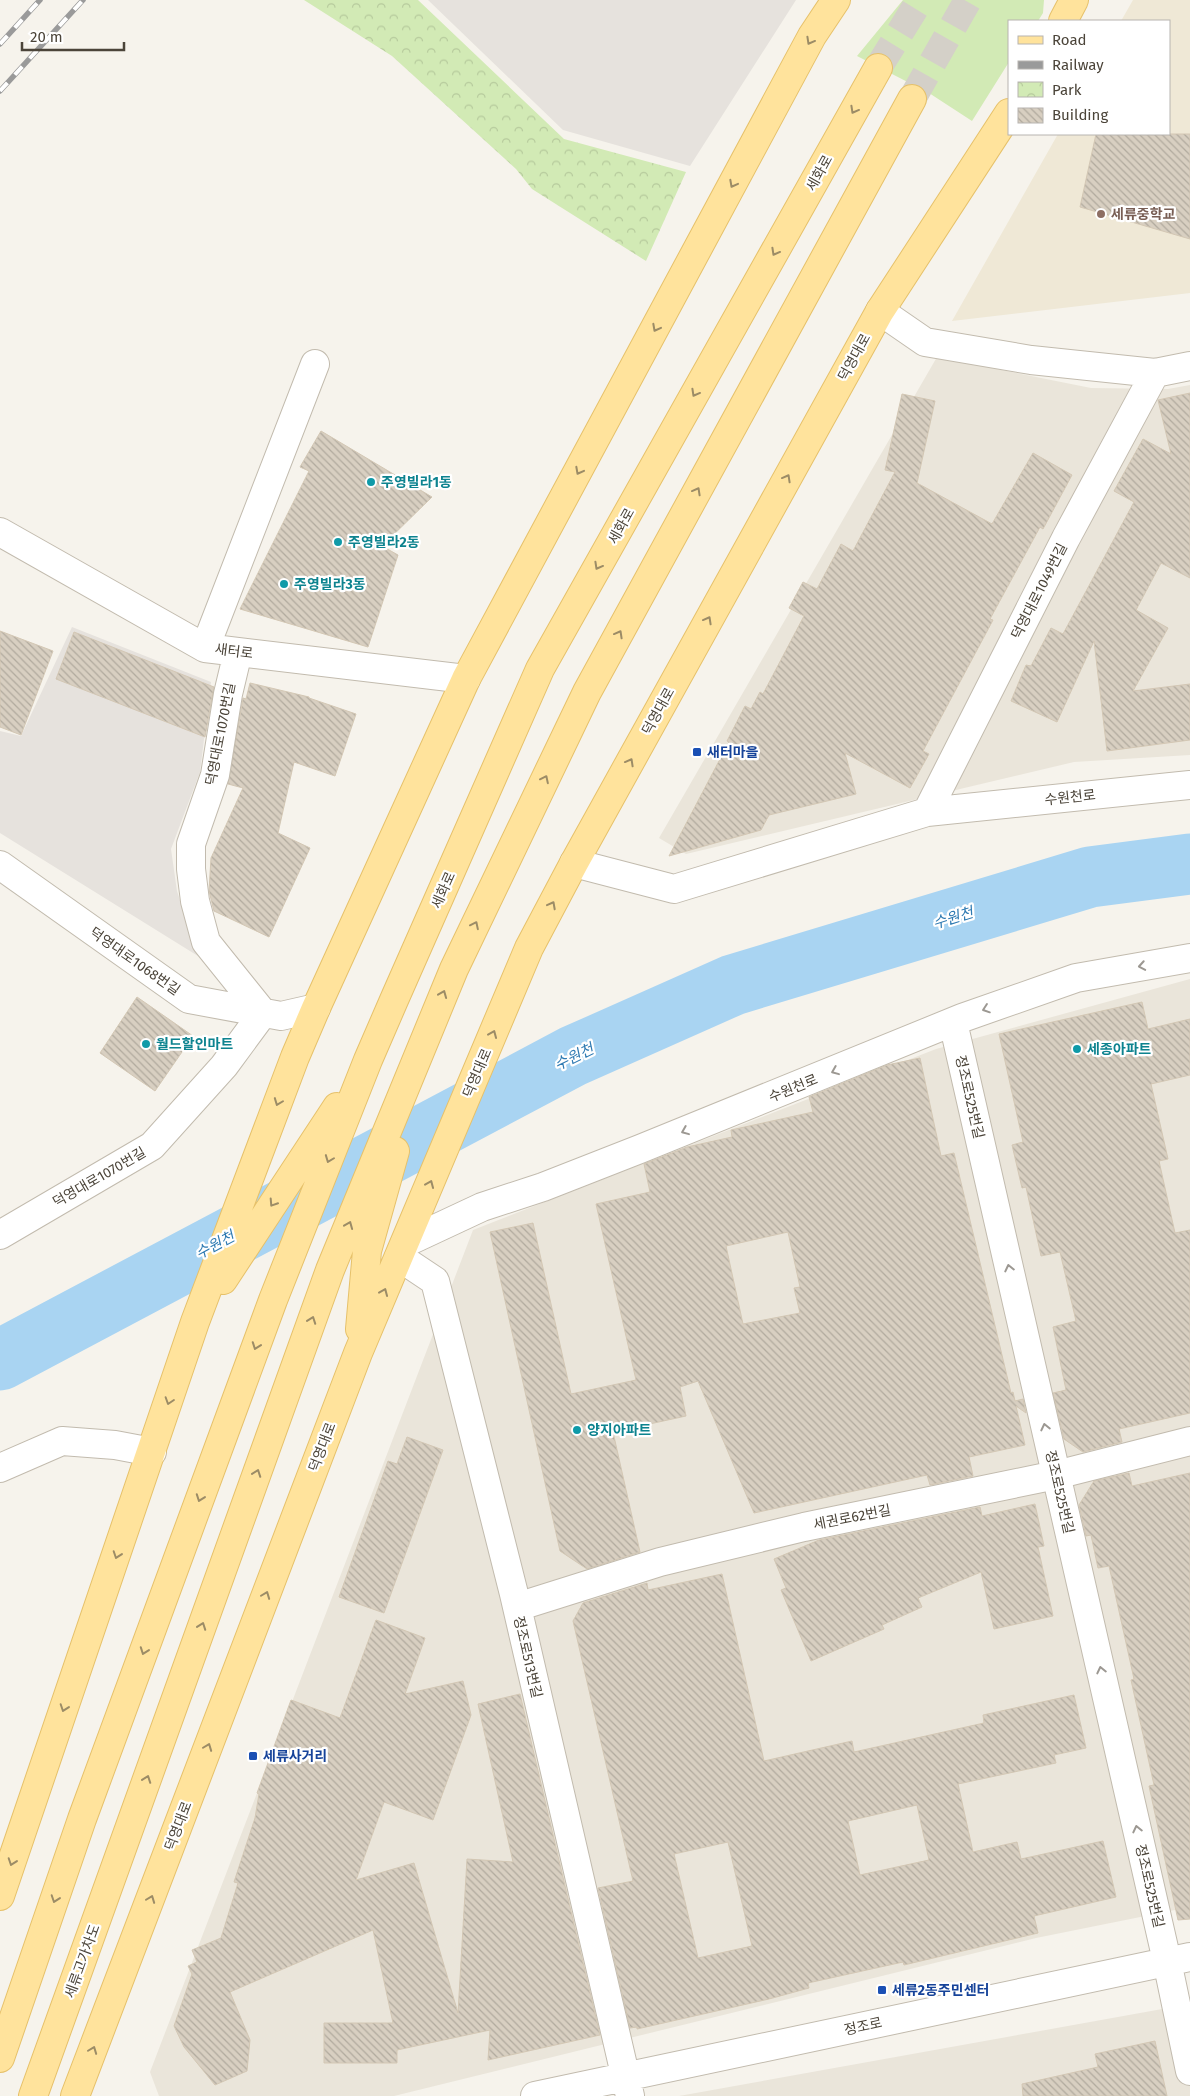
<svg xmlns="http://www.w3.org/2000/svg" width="1190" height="2096" font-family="'Fira Sans','Noto Sans KR',sans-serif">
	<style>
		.residential { fill: #eae5da }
		.industrial { fill: #e6e2dd }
		.education { fill: #efe8d6 }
		.green { fill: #d2eab5 }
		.park { fill: url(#park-crowns) }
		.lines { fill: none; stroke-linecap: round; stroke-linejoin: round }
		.river { stroke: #a9d4f2; stroke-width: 61 }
		.building { fill: url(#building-back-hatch); stroke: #d3c7b4; fill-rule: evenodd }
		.major-tunnel { stroke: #d4d0c8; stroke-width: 28; stroke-dasharray: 28 14; stroke-linecap: butt }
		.minor-casing { stroke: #c2bbae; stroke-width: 30 }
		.major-casing { stroke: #e6c16a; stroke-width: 30 }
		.minor { stroke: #fff; stroke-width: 28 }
		.major { stroke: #ffe39c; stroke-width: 28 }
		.rail-casing { stroke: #9a9a9a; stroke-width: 5.5 }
		.rail { stroke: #fff; stroke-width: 4; stroke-dasharray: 11; stroke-linecap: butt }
		.oneway { stroke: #9c8c66 }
		.oneway2 { stroke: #9c9892 }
		.education-dot { fill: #8d6e63; stroke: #fff; stroke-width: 2 }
		.culture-dot { fill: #0f9aa8; stroke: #fff; stroke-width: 2 }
		.transit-dot { fill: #1a4fb4; stroke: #fff; stroke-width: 2 }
		.labels { text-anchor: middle; stroke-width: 4.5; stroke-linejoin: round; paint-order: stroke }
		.street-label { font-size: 14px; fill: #4b4439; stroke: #fff }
		.education-label { font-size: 14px; font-weight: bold; fill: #785e54; stroke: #fff; text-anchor: start }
		.culture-label { font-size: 14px; font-weight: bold; fill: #0d838f; stroke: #fff; text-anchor: start }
		.transit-label { font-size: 14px; font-weight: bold; fill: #164399; stroke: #fff; text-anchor: start }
		.water-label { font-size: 15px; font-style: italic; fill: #2e7ab2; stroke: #fff }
	</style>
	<defs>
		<pattern id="park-crowns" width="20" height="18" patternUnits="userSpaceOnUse" patternTransform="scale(1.25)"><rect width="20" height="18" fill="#d2eab5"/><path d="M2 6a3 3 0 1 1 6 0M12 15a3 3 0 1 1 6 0" fill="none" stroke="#b6ca9c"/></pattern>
		<pattern id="building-back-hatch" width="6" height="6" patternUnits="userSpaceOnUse" patternTransform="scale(1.25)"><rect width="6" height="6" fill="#d8cfc1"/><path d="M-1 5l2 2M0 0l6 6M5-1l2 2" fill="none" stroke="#b1aa9e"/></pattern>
	</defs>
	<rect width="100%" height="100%" fill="#f6f3ec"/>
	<path class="residential" d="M937,357L1091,388L1168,389L1190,385V755L1074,762L686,854L659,838Z
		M1190,979V1907L1036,1938L394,2096H159L150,2072L473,1230L936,1049Z
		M1190,2004V2096H679Z"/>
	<path class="industrial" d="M428,0H796L690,166L563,130Z
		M72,627L211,682L200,772L171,849L177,891L198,956L0,833V731L21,736Z"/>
	<path class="education" d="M1133,0H1190V293L952,321L1058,134H1169V21H1121Z"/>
	<path class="green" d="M903,0H1044L1043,13L1038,21H1009V62L972,121L929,93L857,56Z"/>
	<path class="park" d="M304,0H418L564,139L686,172L646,261L532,189L516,169L392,56Z"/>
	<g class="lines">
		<path class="river" d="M0,1360L573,1056L733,985L1090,877L1190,864"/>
	</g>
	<path class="building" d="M1096,134H1190V239L1080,207Z
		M1190,393V578L1161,563L1136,610L1168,628L1133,691L1190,684V740L1107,751L1094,641L1057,722L1011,701L1026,665L1031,666L1051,628L1063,634L1134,502L1114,491L1143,439L1171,454L1158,400Z
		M902,394L935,401L917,483L992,524L1033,453L1072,475L1043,529L1040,527L990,619L993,620L923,751L929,754L910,788L845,753L856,794L769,815L761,830L669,856L729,742L727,741L745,706L751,709L760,692L763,694L804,616L789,608L803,582L817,589L841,544L853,551L895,472L885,470Z
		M321,431L432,497L382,546L398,555L368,647L240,609L309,471L300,467Z
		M0,631L53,651L21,735L0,727Z
		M74,632L214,687L205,737L56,679Z
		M250,683L309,697V698L356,714L335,776L294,762L278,833L310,848L269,937L214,911L209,891L211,858L243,788L228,784L243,698L246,699Z
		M137,997L193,1036L155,1091L100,1053Z
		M1142,1002L1148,1029L1190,1019V1075L1151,1084L1168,1159L1159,1161L1175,1233L1190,1230V1413L1119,1429L1122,1442L1083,1452L1064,1439L1053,1393L1066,1390L1053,1327L1076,1321L1060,1252L1041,1256L1026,1187L1022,1188L1012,1145L1023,1142L999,1034Z
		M920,1058L941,1156L954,1153L1011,1393L1013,1392L1015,1401L1023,1399L1026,1413L1016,1406L1025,1445L969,1457L973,1476L930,1485L927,1475L754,1513L698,1381L680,1387L686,1416L613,1432L640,1552L587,1569L560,1551L490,1232L533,1223L571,1394L636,1380L596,1204L650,1192L644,1164L687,1147L732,1137L731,1130L813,1112L809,1097L887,1065ZM788,1232L800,1287L794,1288L800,1313L743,1324L726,1246Z
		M407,1437L443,1450L384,1613L339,1597L388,1461L397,1464Z
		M1129,1473L1132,1486L1190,1473V1919L1178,1920L1149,1786L1154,1785L1131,1680L1134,1679L1109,1566L1098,1568L1091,1535L1086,1536L1079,1505L1094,1481Z
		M1035,1504L1044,1546L1038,1547L1053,1616L994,1629L981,1572L918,1598L922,1607L882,1625L884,1629L811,1661L781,1590L786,1588L774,1559L819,1540L980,1507L982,1516Z
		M722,1574L764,1761L852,1741L854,1752L984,1723L983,1715L1074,1695L1086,1748L1054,1755L1056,1763L958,1784L973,1852L1017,1842L1021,1859L1103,1841L1116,1897L1034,1916L1038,1933L904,1965L903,1962L808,1983L809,1988L769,1999L637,2029V2027L630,2028L598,1888L633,1881L573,1621L583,1603L647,1583L648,1590ZM917,1805L929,1860L860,1875L848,1821ZM728,1842L752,1946L698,1958L674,1854Z
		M376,1620L425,1638L405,1694L463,1681L471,1715L433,1820L384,1802L356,1880L414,1863L458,2013L467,1859L513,1862L478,1704L520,1694L600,2035L488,2060L490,2030L397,2050V2063H324V2023H393L373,1930L230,1992L250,2040L247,2071L215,2085L184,2047L174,2026L192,1974L188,1966L197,1962L192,1950L221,1938L238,1883L234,1882L255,1818L259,1794L257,1793L291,1700L340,1718Z
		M1155,2041L1167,2096H1023L1022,2084L1098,2067L1095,2054Z"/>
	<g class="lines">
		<path class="major-tunnel" d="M878,68L920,0
			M912,99L968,0"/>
		<defs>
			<path id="minor" d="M880,311L925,342L1031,360L1155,373L1190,366
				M0,532L205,648L466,679
				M205,648L315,364
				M238,652L228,694L215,775L191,844V869L195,901L206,942L263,1013
				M927,812L1066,538L1155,373
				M574,863L674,889L927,812L1190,785
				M0,865L189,999L281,1016L316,1008
				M953,1022L1167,1961L1190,2071
				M0,1235L152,1146L224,1066L263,1013
				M405,1243L482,1207L543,1187L640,1149L962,1018L1076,978L1190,958
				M399,1257L435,1281L514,1594L630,2096
				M0,1468L62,1441L115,1445L152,1452
				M517,1607L660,1562L804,1527L1056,1475L1190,1441
				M535,2096L1190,1957"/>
			<path id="major" d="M1063,21L1074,0
				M223,1280L337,1107
				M360,1329L367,1251L395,1151
				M0,1896L195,1322L295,1057L316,1008L466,679L812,36L836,0
				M0,2058L82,1819L273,1300L368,1060L394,1000L540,669L878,68
				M33,2096L330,1270L454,969L587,692L912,99
				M75,2096L358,1353L529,948L574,863L880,311L1009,113"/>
		</defs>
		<use href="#minor" class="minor-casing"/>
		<use href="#major" class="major-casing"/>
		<use href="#minor" class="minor"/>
		<use href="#major" class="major"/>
		<defs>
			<path id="rail" d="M0,44L40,0
				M0,91L83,0"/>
		</defs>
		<use href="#rail" class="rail-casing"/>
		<use href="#rail" class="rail"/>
	</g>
	<defs><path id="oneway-chevron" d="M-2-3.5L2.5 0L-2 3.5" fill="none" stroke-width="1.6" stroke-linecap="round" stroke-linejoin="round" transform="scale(1.25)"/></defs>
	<g class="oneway">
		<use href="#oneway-chevron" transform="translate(810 41) rotate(119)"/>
		<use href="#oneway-chevron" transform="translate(854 110) rotate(119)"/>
		<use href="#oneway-chevron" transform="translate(733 184) rotate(118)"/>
		<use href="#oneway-chevron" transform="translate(775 252) rotate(119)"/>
		<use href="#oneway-chevron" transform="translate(656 328) rotate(118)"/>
		<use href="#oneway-chevron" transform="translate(695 393) rotate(119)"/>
		<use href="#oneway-chevron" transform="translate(579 471) rotate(118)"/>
		<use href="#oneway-chevron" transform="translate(787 478) rotate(-61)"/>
		<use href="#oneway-chevron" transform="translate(697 491) rotate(-61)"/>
		<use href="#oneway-chevron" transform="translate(598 566) rotate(119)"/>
		<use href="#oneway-chevron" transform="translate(708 620) rotate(-61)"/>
		<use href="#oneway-chevron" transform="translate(619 634) rotate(-61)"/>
		<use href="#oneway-chevron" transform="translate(630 762) rotate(-61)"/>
		<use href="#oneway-chevron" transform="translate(545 779) rotate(-64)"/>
		<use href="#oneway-chevron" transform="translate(552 905) rotate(-62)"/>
		<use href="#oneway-chevron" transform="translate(475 925) rotate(-64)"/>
		<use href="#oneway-chevron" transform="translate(443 994) rotate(-68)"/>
		<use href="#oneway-chevron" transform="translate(493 1034) rotate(-67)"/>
		<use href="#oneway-chevron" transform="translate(278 1102) rotate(111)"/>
		<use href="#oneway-chevron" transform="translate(329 1159) rotate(111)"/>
		<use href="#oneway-chevron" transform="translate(430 1184) rotate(-67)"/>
		<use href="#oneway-chevron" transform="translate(273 1203) rotate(123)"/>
		<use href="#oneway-chevron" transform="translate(349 1225) rotate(-68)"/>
		<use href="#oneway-chevron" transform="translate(384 1292) rotate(-67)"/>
		<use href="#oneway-chevron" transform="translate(312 1320) rotate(-70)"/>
		<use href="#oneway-chevron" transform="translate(256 1346) rotate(110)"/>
		<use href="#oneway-chevron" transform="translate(169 1401) rotate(108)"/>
		<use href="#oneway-chevron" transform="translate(257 1473) rotate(-70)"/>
		<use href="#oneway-chevron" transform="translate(200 1498) rotate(110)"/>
		<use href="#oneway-chevron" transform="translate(117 1555) rotate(109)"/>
		<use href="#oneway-chevron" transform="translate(266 1595) rotate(-69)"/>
		<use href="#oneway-chevron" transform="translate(202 1626) rotate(-70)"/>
		<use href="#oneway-chevron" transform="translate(144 1651) rotate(110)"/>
		<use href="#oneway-chevron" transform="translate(64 1708) rotate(109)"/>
		<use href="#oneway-chevron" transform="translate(208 1747) rotate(-69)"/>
		<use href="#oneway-chevron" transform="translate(147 1779) rotate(-70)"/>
		<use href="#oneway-chevron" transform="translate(12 1862) rotate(109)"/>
		<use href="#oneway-chevron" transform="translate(55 1899) rotate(109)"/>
		<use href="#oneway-chevron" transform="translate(151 1899) rotate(-69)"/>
		<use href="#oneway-chevron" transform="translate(93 2050) rotate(-69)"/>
	</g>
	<g class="oneway2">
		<use href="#oneway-chevron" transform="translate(1142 966) rotate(170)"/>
		<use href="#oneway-chevron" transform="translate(986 1009) rotate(161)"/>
		<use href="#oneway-chevron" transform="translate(835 1071) rotate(158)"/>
		<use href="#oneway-chevron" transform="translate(685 1131) rotate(158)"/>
		<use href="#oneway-chevron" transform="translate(1009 1268) rotate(-103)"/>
		<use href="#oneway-chevron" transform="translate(1045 1427) rotate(-103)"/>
		<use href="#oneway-chevron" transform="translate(1101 1670) rotate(-103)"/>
		<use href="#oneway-chevron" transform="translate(1137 1829) rotate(-103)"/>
	</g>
	<circle class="education-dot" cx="1101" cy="214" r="5"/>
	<g class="culture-dot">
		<circle cx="371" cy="482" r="5"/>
		<circle cx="338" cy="542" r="5"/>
		<circle cx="284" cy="584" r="5"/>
		<circle cx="146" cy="1044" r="5"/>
		<circle cx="1077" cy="1049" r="5"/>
		<circle cx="577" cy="1430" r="5"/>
	</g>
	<g class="transit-dot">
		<rect x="692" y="747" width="10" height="10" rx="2.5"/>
		<rect x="248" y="1751" width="10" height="10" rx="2.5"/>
		<rect x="877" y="1985" width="10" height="10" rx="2.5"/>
	</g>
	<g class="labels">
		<g class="street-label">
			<text transform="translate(819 173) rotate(-61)" y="5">세화로</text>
			<text transform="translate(854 357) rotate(-61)" y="5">덕영대로</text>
			<text transform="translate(621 526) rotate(-61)" y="5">세화로</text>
			<text transform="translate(1039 591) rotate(-63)" y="5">덕영대로1049번길</text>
			<text transform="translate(234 651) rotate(7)" y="5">새터로</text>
			<text transform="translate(658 711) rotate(-61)" y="5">덕영대로</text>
			<text transform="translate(220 734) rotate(-79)" y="5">덕영대로1070번길</text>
			<text transform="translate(1070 797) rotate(-6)" y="5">수원천로</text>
			<text transform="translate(443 890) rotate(-66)" y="5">세화로</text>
			<text transform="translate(135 961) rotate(35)" y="5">덕영대로1068번길</text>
			<text transform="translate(477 1073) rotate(-67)" y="5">덕영대로</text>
			<text transform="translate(793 1088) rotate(-22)" y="5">수원천로</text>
			<text transform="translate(970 1097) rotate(77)" y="5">정조로525번길</text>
			<text transform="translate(99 1177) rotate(-30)" y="5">덕영대로1070번길</text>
			<text transform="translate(322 1447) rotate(-69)" y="5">덕영대로</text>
			<text transform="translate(1060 1492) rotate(77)" y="5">정조로525번길</text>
			<text transform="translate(852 1517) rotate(-11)" y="5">세권로62번길</text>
			<text transform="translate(528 1657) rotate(77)" y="5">정조로513번길</text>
			<text transform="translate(178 1826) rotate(-69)" y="5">덕영대로</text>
			<text transform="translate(1150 1886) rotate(77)" y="5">정조로525번길</text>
			<text transform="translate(82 1961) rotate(-70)" y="5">세류고가차도</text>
			<text transform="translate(863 2026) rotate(-12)" y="5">정조로</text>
		</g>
		<g class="education-label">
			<text x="1111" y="219">세류중학교</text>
		</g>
		<g class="culture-label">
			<text x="381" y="487">주영빌라1동</text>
			<text x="348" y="547">주영빌라2동</text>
			<text x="294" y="589">주영빌라3동</text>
			<text x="156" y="1049">월드할인마트</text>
			<text x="1087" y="1054">세종아파트</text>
			<text x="587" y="1435">양지아파트</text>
		</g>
		<g class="transit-label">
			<text x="707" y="757">새터마을</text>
			<text x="263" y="1761">세류사거리</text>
			<text x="892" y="1995">세류2동주민센터</text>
		</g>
		<g class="water-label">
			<text transform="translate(953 918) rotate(-17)" y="5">수원천</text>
			<text transform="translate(574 1057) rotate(-26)" y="5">수원천</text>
			<text transform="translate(215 1245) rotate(-28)" y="5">수원천</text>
		</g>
	</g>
	<rect x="1008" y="20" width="162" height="115" fill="#ffffff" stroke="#b7b4b0"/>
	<rect x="1018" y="36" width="25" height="8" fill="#ffe39c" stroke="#b7b4b0"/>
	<text x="1052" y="45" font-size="15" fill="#4b4439">Road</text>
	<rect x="1018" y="61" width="25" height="8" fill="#9a9a9a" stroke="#b7b4b0"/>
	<text x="1052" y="70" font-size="15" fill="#4b4439">Railway</text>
	<rect x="1018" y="82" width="25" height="15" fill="url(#park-crowns)" stroke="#b7b4b0"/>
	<text x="1052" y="95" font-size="15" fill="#4b4439">Park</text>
	<rect x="1018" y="108" width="25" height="15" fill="url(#building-back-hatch)" stroke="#b7b4b0"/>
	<text x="1052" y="120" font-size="15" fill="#4b4439">Building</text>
	<path d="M22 42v8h102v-8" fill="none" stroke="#4b4439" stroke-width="2.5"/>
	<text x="30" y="42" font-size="15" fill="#4b4439" stroke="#ffffff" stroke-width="4" paint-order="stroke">20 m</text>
</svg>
